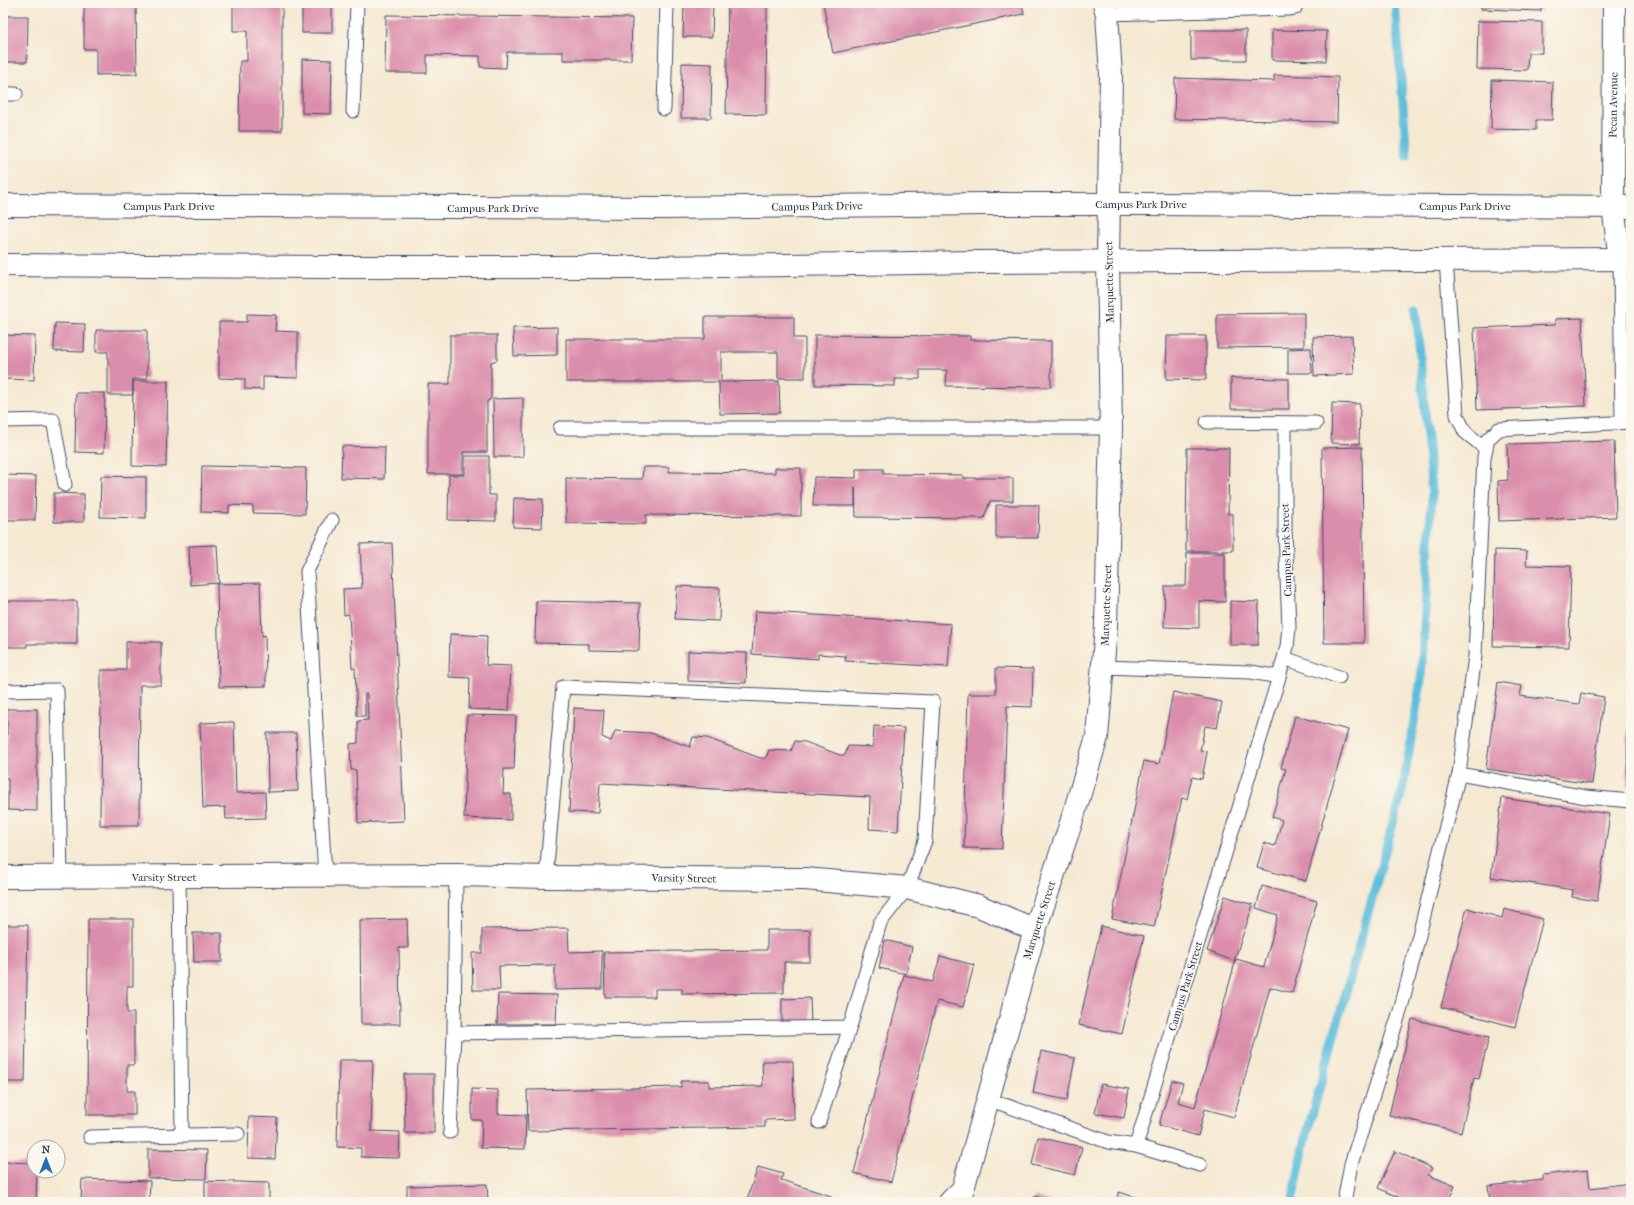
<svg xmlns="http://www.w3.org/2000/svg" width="1634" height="1205" font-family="'IM FELL French Canon',serif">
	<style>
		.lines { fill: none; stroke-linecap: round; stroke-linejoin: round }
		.stream { stroke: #5dbedb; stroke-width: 9 }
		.building { fill: #db8eab }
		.lane-casing { stroke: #3c4b6f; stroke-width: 15 }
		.street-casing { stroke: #3c4b6f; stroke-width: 24 }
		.secondary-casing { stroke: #3c4b6f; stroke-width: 24 }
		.lane { stroke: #fff; stroke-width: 13 }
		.street { stroke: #fff; stroke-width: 22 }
		.secondary { stroke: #fff; stroke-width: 22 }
		.labels { text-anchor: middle; stroke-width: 3; stroke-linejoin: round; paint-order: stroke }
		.street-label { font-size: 11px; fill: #1b2f5e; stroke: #fbf7ec }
	</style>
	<rect width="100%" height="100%" fill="#fbf7ec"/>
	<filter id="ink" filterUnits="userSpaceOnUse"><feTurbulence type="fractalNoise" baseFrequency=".025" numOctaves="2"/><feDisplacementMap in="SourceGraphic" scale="8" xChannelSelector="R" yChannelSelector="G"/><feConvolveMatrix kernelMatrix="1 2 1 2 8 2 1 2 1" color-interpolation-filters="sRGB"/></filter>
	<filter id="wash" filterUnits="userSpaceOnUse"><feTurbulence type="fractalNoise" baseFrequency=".012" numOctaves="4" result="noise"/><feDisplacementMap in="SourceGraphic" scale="16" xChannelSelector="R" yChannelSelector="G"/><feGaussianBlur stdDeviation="0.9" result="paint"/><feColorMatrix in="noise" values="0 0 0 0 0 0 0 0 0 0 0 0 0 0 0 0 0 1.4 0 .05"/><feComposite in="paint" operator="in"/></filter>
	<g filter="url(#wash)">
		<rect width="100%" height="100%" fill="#f5e9d2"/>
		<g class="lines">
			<path class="stream" d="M1395,3L1407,156
				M1292,1202L1307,1133L1403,787L1421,680L1432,494L1416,309"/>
		</g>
		<g id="blocks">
			<path class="building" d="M3,3H5V16H28L27,62H3Z
				M84,3H136L137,74L96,75V49H84Z
				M233,3H282V131H239L240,61H247V31H233Z
				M302,3H332V33H302Z
				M684,3H713L712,37H683Z
				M728,3H767L766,115L726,114Z
				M823,3H1022L1024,14L833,53Z
				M1481,3H1541V11L1481,9Z
				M386,15L632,18L631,60H563V52H507L506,68L480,67V56L427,55V73H385Z
				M1478,21L1542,22V53H1528L1527,70L1477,69Z
				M1191,30H1246V60H1191Z
				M1272,30L1327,31L1326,61L1272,60Z
				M302,59L332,60L331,114L302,113Z
				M682,63L712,64L711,118H681Z
				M1274,75L1338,77L1337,122L1174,119L1175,78L1274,81Z
				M1492,80L1553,82L1552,120H1536V130L1491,129Z
				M1304,313V347L1217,348V314Z
				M247,314L276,315L275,331L298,332V378L263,377V390L245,389V379L219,378V322H247Z
				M705,317H794V338H805V378H778V352H721V382L779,381L780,413L720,414L719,382H566V339H705Z
				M1582,318L1586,406L1477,410L1474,328L1555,325V319Z
				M55,323L85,324L84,352L54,351Z
				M557,327V355L514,356L513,328Z
				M96,330H147V379H133V395H108V352H96Z
				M3,335L35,336L34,380L3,379Z
				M450,335H497V360L491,362V399L487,401V452H463V474H428V384H450Z
				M815,335L970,336V340L1051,341V387L946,386L947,370H920V379H895V386L815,385Z
				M1167,336H1206V380L1166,379Z
				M1352,336L1354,374L1314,376L1313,337Z
				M1311,348L1312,373H1288V349Z
				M1231,378L1289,379V409H1231Z
				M133,381H168L166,467L132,466Z
				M76,393H105L104,453L75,452Z
				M523,398V457H494L493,399Z
				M1332,403L1360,404L1359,444L1331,443Z
				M1614,441L1616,517L1499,521L1498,481L1508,480L1507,444Z
				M342,446L385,447L384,479L341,478Z
				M1362,447L1364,643H1324L1322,448Z
				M1187,448H1229L1228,514H1233V551H1186Z
				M465,456H489V495H496V521L448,520L449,475H465Z
				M202,466L306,468L305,514L253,513V506L229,505V513L201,512Z
				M643,467H669V472L775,473V468H801V516L646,515V524L566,523V478L642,479Z
				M856,469H883V474L963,475V478H1013V501H990L984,518L856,517L855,487V506H813L814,477L856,478Z
				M3,475L36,476L35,520H3Z
				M101,476L146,477V518L100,517Z
				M54,493L84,494V522H54Z
				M514,498L543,499L542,528L513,527Z
				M996,505H1039L1038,538H996Z
				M392,543L404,821L358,823L356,770H351L350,744L358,743V721L368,720L367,694H365V716H357L355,668H352L349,614L344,615L343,589L362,588L360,544Z
				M217,545L219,583L190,585L189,546Z
				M1495,550L1527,551L1526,565L1571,566L1569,647L1493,646Z
				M1187,553H1225V602L1199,601V628L1164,627L1165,586H1186Z
				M260,583L262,636L265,635L266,686L219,687L217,584Z
				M677,586L720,588L719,621L675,619Z
				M3,601H77V644H27V647H3Z
				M536,601L640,603L639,651L589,650V644L535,643Z
				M1230,601L1259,602L1258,645H1230Z
				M755,611L951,624L948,667L845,661L846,656L818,654V659L752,654Z
				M450,634L487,636L486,665L511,666L509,711L469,709L470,678L449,677Z
				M126,642H161V685H140L139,825H100L101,670H126Z
				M688,651L747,653L746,683L688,681Z
				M996,668L1033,669L1032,707L1007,706L1002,849L964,848L968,694H996Z
				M1498,682L1522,686L1520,696L1579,704L1581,693L1604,697L1592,784L1486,769Z
				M1173,692L1222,702L1217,728L1205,726L1200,751L1207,752L1202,779L1192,777L1187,799L1182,798L1154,927L1112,919L1144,761L1159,764Z
				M574,708L604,710L602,737L611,741L615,731L651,733L690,747L693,737L707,738L760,758H766L769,750L791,751L795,741L805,742L840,755H845L848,746L873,747L874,726L904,728L898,831L869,829L870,797L600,783L598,813L569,812Z
				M1628,708H1631V786H1627Z
				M7,709H37V811L8,810V778H3V740L7,741Z
				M467,715L516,716L514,769H504L503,794H511V820L464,818Z
				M1295,716L1348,730L1306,881L1257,868L1264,843L1275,846L1282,820L1272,817L1286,769L1281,768Z
				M234,722L236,793L265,792L266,818L226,819L225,807L203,808L200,723Z
				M267,733H296L298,791L268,792Z
				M1502,798L1610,814L1597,901L1572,897L1573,890L1491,877Z
				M1262,886L1317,901L1292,993L1270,987L1234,1117L1205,1109L1198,1136L1159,1125L1172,1080L1183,1083L1178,1102L1195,1107L1236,959L1264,967L1278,915L1256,908Z
				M1225,896L1253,905L1234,961L1207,951Z
				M1467,908L1502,918L1504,909L1543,919L1515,1027L1441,1007Z
				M88,919H133V986H127V1013H134V1065H127V1091H135V1115H87Z
				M407,919L408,948H399L400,1024H361L360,920Z
				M3,925H28L25,1082H3Z
				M1101,926L1144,936L1122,1034L1079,1025Z
				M568,928L569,952L602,951V989L555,990V965L499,966L500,990H473L472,953H482V929Z
				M767,930H810V962H784V993L682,994V989H655V997H605L604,952L767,950Z
				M193,933H222V962H194Z
				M885,940L912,947L906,974L879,968Z
				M940,956L974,965L963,1007L937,1001L891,1182L854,1173L904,975L933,982Z
				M498,994L557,995L556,1024H497Z
				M810,998L811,1024L782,1025V999Z
				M1412,1019L1489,1037L1479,1079L1474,1078L1461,1132L1389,1115Z
				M1041,1051L1075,1058L1067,1100L1033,1093Z
				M339,1060H373L371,1131L400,1132L399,1158L361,1157V1148L337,1147Z
				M762,1061H793L794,1119L765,1120V1127L528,1131L527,1090L681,1087V1081H709V1087L763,1086Z
				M404,1074H434V1133H405Z
				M1101,1084L1129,1089L1124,1118L1095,1113Z
				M472,1089L498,1090V1114L526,1115L525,1149L481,1148L482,1120H472Z
				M249,1117L277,1118L275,1159L248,1158Z
				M1038,1137L1082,1147L1075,1175L1032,1165Z
				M148,1149L207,1150L206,1179L148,1178Z
				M1395,1151L1432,1168L1428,1175L1455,1186L1448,1202H1396L1398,1197L1378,1188Z
				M3,1162L34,1163V1171H37L36,1202H3Z
				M758,1167L783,1174L781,1180L831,1196L829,1202H746Z
				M1588,1170L1590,1188L1631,1183V1202H1490L1488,1186L1543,1180V1175Z
				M82,1179L150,1181L149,1202H81Z
				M205,1181L269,1183V1202H205Z
				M487,1184L488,1202H407V1186Z
				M1119,1192L1151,1202H1115Z
				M1035,1196L1054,1202H1033Z"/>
		</g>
	</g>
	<g filter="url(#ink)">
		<use href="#blocks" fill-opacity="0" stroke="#3c4b6f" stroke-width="1"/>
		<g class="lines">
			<defs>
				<path id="lane" d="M1107,14L1288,9L1295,8L1296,3
					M3,94H16
					M664,109L667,3
					M353,111L357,3
					M1620,259L1622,422
					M1446,260L1457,415L1465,432L1486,449
					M3,421L53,420L65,485
					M1207,422L1316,423
					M560,428H1111
					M1284,658L1339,677
					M1102,667L1251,672L1279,677
					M3,691L57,690L61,877
					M1459,774L1586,797L1631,801
					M325,876L307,571L332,520
					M179,877L182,1134
					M546,877L563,687L933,702L925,841L907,888L880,923L850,1027L819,1122
					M454,1033L850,1027
					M988,1099L1108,1142L1136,1146L1279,677L1287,647L1289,627L1285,530V423
					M450,1132L454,1033L456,875
					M90,1137L238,1134
					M1136,1146L1200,1165
					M1344,1202L1351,1164L1401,1008L1459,774L1475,656L1484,457L1488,439L1499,429L1631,422"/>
				<path id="street" d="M1614,3L1613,207L1620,259
					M3,877L456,875L546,877L805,879L907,888L979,906L1035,930
					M950,1202L963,1189L1035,930L1071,823L1097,737L1106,626L1111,428L1108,261L1111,75L1107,14L1104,3"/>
				<path id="secondary" d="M3,205L662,208L983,204H1148L1631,207
					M3,265L319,267H658L979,262L1631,259"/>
			</defs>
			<use href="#lane" class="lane-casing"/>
			<use href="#street" class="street-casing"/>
			<use href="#secondary" class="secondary-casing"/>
			<use href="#lane" class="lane"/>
			<use href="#street" class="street"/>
			<use href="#secondary" class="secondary"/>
		</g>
	</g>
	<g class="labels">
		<g class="street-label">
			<text transform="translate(1613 105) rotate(-89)" y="4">Pecan Avenue</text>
			<text x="1141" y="208">Campus Park Drive</text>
			<text x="169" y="210">Campus Park Drive</text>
			<text transform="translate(817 206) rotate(-1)" y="4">Campus Park Drive</text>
			<text x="1465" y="210">Campus Park Drive</text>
			<text x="493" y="212">Campus Park Drive</text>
			<text transform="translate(1109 282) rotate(-91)" y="4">Marquette Street</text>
			<text transform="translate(1286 550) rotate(-92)" y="4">Campus Park Street</text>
			<text transform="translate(1106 605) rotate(-88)" y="4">Marquette Street</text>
			<text x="164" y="881">Varsity Street</text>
			<text transform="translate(684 878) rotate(1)" y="4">Varsity Street</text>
			<text transform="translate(1039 920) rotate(-72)" y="4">Marquette Street</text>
			<text transform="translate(1185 986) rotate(-73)" y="4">Campus Park Street</text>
		</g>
	</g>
	<rect width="1634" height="1205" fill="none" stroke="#fbf7ec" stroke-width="16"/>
	<g transform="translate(46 1159)"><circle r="19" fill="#fbf7ec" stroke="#a1a7b3"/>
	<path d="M0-3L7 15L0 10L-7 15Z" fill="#1f6fb2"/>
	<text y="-6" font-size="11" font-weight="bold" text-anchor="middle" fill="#1b2f5e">N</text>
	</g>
</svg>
